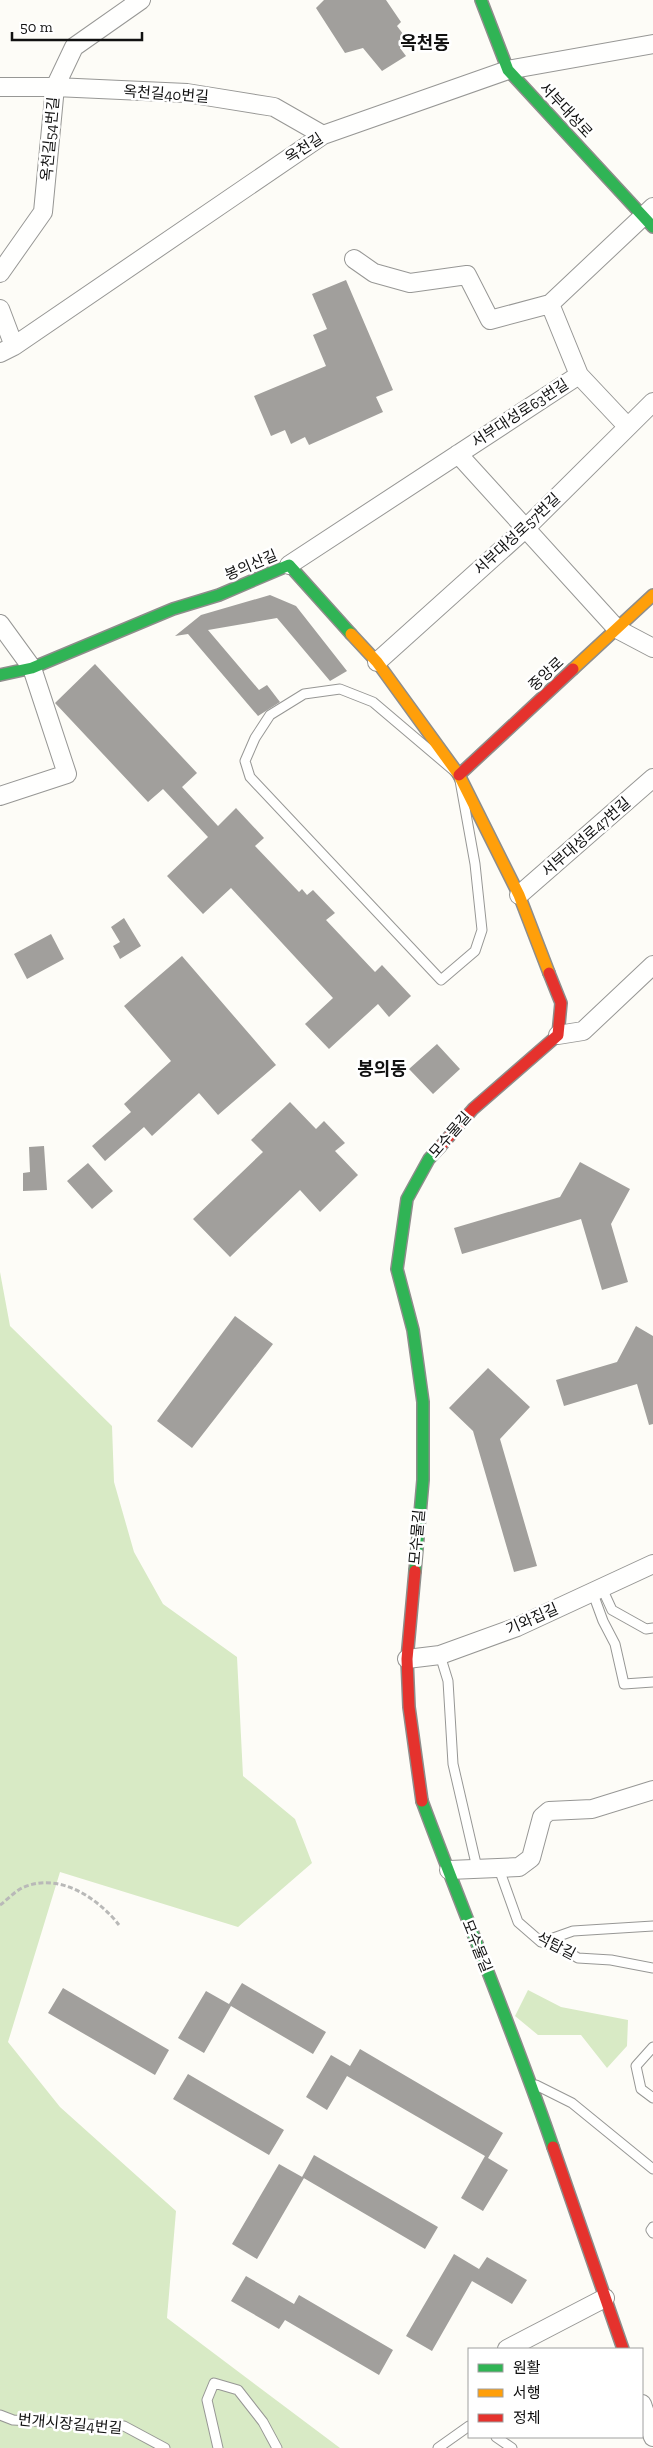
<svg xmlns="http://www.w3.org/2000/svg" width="653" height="2448" font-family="'Zilla Slab','Noto Sans KR',serif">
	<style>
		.forest { fill: #d8eac5 }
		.building { fill: #a19f9c }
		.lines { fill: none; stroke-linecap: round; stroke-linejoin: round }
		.lane-casing { stroke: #979795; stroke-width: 11 }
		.street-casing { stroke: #979795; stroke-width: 20 }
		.fast-casing { stroke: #8e8d8b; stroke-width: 14 }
		.slow-casing { stroke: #8e8d8b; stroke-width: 14 }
		.jam-casing { stroke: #8e8d8b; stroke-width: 14 }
		.path { stroke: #b9b9b8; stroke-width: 3; stroke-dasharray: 5 2.5; stroke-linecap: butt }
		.lane { stroke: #fffffe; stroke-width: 9 }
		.street { stroke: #fffffe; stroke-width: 18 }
		.fast { stroke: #30b455; stroke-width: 11 }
		.slow { stroke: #ff9f0a; stroke-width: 11 }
		.jam { stroke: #e5322d; stroke-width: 11 }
		.labels { text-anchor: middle; stroke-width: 5; stroke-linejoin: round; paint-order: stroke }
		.street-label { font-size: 15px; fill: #111; stroke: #fff }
		.quarter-label { font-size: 18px; font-weight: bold; fill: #111; stroke: #fff }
	</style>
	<rect width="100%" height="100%" fill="#fdfcf7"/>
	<path class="forest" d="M0,1272L10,1326L112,1426L114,1482L134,1552L163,1604L237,1657L243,1776L295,1819L312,1863L238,1927L60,1872L8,2042L60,2107L176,2211L167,2318L340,2448H0Z
		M528,1990L561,2007L628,2020L627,2046L607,2068L581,2035H538L515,2016Z"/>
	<path class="building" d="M324,0H386L401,22L397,26L409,42L400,48L406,56L382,71L363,48L345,53L316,8Z
		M346,280L393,390L376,397L383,412L309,445L305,437L291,444L285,430L271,436L254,396L326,366L313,335L327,329L312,294Z
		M270,595L296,606L347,671L330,681L277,618L208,630L259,690L267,685L280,702L258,716L188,634L175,636L201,615Z
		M95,664L197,773L182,787L218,826L236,808L264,838L255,846L299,892L302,889L307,895L313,890L335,913L326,920L375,972L382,965L411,996L389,1017L378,1004L329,1049L305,1024L333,998L231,888L203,914L167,876L208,837L163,789L148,802L55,703Z
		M124,918L141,946L120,959L113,946L120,942L111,927Z
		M51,934L64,959L27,979L14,954Z
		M182,956L276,1065L218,1115L199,1093L152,1136L144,1127L105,1161L92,1146L131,1112L124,1104L171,1061L124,1006Z
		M437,1044L460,1069L433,1094L409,1069Z
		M290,1102L316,1129L324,1121L345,1143L335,1151L358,1175L320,1212L300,1190L230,1257L193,1219L263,1152L251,1140Z
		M44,1146L47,1190L23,1191V1173L30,1172L29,1147Z
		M580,1162L630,1189L611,1224L628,1282L602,1290L581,1219L462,1254L454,1228L560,1197Z
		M88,1163L113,1191L92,1209L67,1181Z
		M235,1316L273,1344L192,1448L157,1421Z
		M636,1326L653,1336V1424L649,1425L637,1384L564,1406L556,1380L617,1362Z
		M488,1368L530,1407L500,1439L537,1566L514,1572L473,1431L449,1408Z
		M242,1983L326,2032L313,2054L231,2006L204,2053L178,2038L206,1991L229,2004Z
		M63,1988L169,2050L155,2075L48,2013Z
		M360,2049L503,2133L488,2158L508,2170L483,2211L461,2198L485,2156L347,2076L327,2110L306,2097L331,2055L350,2066Z
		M188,2074L284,2130L269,2155L173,2099Z
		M314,2155L438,2227L425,2249L302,2177Z
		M279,2164L304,2178L257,2259L232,2244Z
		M454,2254L479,2269L487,2257L527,2280L512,2304L472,2281L432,2351L406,2336Z
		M246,2276L294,2304L299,2295L393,2350L379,2375L285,2320L279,2329L231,2301Z"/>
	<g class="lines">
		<defs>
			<path id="lane" d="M340,689L373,702L459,775L475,864L482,930L475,951L441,980L250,777L245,761L255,738L270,715L304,694Z
				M601,1586L612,1610L646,1629L653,1628
				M592,1591L603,1621L615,1644L624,1684L653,1682
				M440,1655L448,1681L453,1764L477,1868
				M499,1869L518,1922L541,1942L565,1950L578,1958L611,1960L653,1968
				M542,1942L573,1931L653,1926
				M653,2047L636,2066L641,2089L653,2098
				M536,2085L572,2103L653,2169
				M653,2227L651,2230L653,2233
				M0,2415L13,2420L124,2426L165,2448
				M496,2437L512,2448
				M218,2448L207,2400L214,2383L238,2390L263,2422L277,2448
				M438,2448L469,2426"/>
			<path id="street" d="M0,87H55L187,93L274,107L323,135
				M354,259L374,273L410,283L467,275L490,320L550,304
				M0,273L43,212L55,87L74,47L141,0
				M0,309L14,346
				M0,353L14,346L323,135L508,70L653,44
				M627,426L579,375L550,304L653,207
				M458,454L617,629L653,648
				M289,565L579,375
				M0,624L32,668L67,774L0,796
				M377,662L526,528L653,402
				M519,895L653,778
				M558,1035L583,1031L653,965
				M407,1659L440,1655L517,1627L653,1564
				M449,1870L519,1867L531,1858L542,1817L549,1811L592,1809L653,1790
				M507,2349L605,2298
				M642,2404L653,2437"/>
			<path id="fast" d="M481,0L508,70L653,227
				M0,675L32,668L173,609L219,595L289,565L351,634
				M415,1571L423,1480V1402L413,1330L397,1269L407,1199L429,1159L440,1147
				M422,1801C465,1917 513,2030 553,2147"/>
			<path id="slow" d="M351,634L377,662L459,775L519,895L549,973
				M573,669L653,595"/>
			<path id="jam" d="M459,775L573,669
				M440,1147L473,1109L558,1035L561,1003L549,973
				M415,1571L407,1659L409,1707L422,1801
				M553,2147L623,2349"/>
		</defs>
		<use href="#lane" class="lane-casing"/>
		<use href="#street" class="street-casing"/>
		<use href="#fast" class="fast-casing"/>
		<use href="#slow" class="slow-casing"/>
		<use href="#jam" class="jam-casing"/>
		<path class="path" d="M0,1905C7,1900 14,1892 22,1888C58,1871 98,1898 119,1925"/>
		<use href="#lane" class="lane"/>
		<use href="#street" class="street"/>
		<use href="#fast" class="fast"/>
		<use href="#slow" class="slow"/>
		<use href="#jam" class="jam"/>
	</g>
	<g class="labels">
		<g class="street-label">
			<text transform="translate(166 94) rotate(4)" y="5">옥천길40번길</text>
			<text transform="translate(566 110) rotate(47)" y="5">서부대성로</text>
			<text transform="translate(50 139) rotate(-85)" y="5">옥천길54번길</text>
			<text transform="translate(304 148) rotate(-33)" y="5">옥천길</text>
			<text transform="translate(520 413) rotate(-33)" y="5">서부대성로63번길</text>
			<text transform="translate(517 534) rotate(-43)" y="5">서부대성로57번길</text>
			<text transform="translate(251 565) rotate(-23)" y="5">봉의산길</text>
			<text transform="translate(546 674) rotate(-43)" y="5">중앙로</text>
			<text transform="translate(586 837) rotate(-41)" y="5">서부대성로47번길</text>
			<text transform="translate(450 1135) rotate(-49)" y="5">모수물길</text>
			<text transform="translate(417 1537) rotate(-85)" y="5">모수물길</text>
			<text transform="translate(532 1619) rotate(-24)" y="5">기와집길</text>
			<text transform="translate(477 1946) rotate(68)" y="5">모수물길</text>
			<text transform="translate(556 1946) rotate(27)" y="5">석탑길</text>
			<text transform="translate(70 2424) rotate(5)" y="5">번개시장길4번길</text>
		</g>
		<g class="quarter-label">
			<text x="425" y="49">옥천동</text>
			<text x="382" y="1075">봉의동</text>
		</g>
	</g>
	<rect x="468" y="2348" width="175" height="90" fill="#ffffff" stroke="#a0a0a0"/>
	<rect x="478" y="2364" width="25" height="8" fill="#30b455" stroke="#a0a0a0"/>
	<text x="513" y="2373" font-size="15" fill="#111111">원활</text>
	<rect x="478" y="2389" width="25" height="8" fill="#ff9f0a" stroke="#a0a0a0"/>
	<text x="513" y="2398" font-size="15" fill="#111111">서행</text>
	<rect x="478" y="2414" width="25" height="8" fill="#e5322d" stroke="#a0a0a0"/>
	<text x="513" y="2423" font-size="15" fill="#111111">정체</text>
	<path d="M12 32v8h130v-8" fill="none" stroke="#111111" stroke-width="2.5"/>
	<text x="20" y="32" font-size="15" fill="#111111" stroke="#ffffff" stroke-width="4" paint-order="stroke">50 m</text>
</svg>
